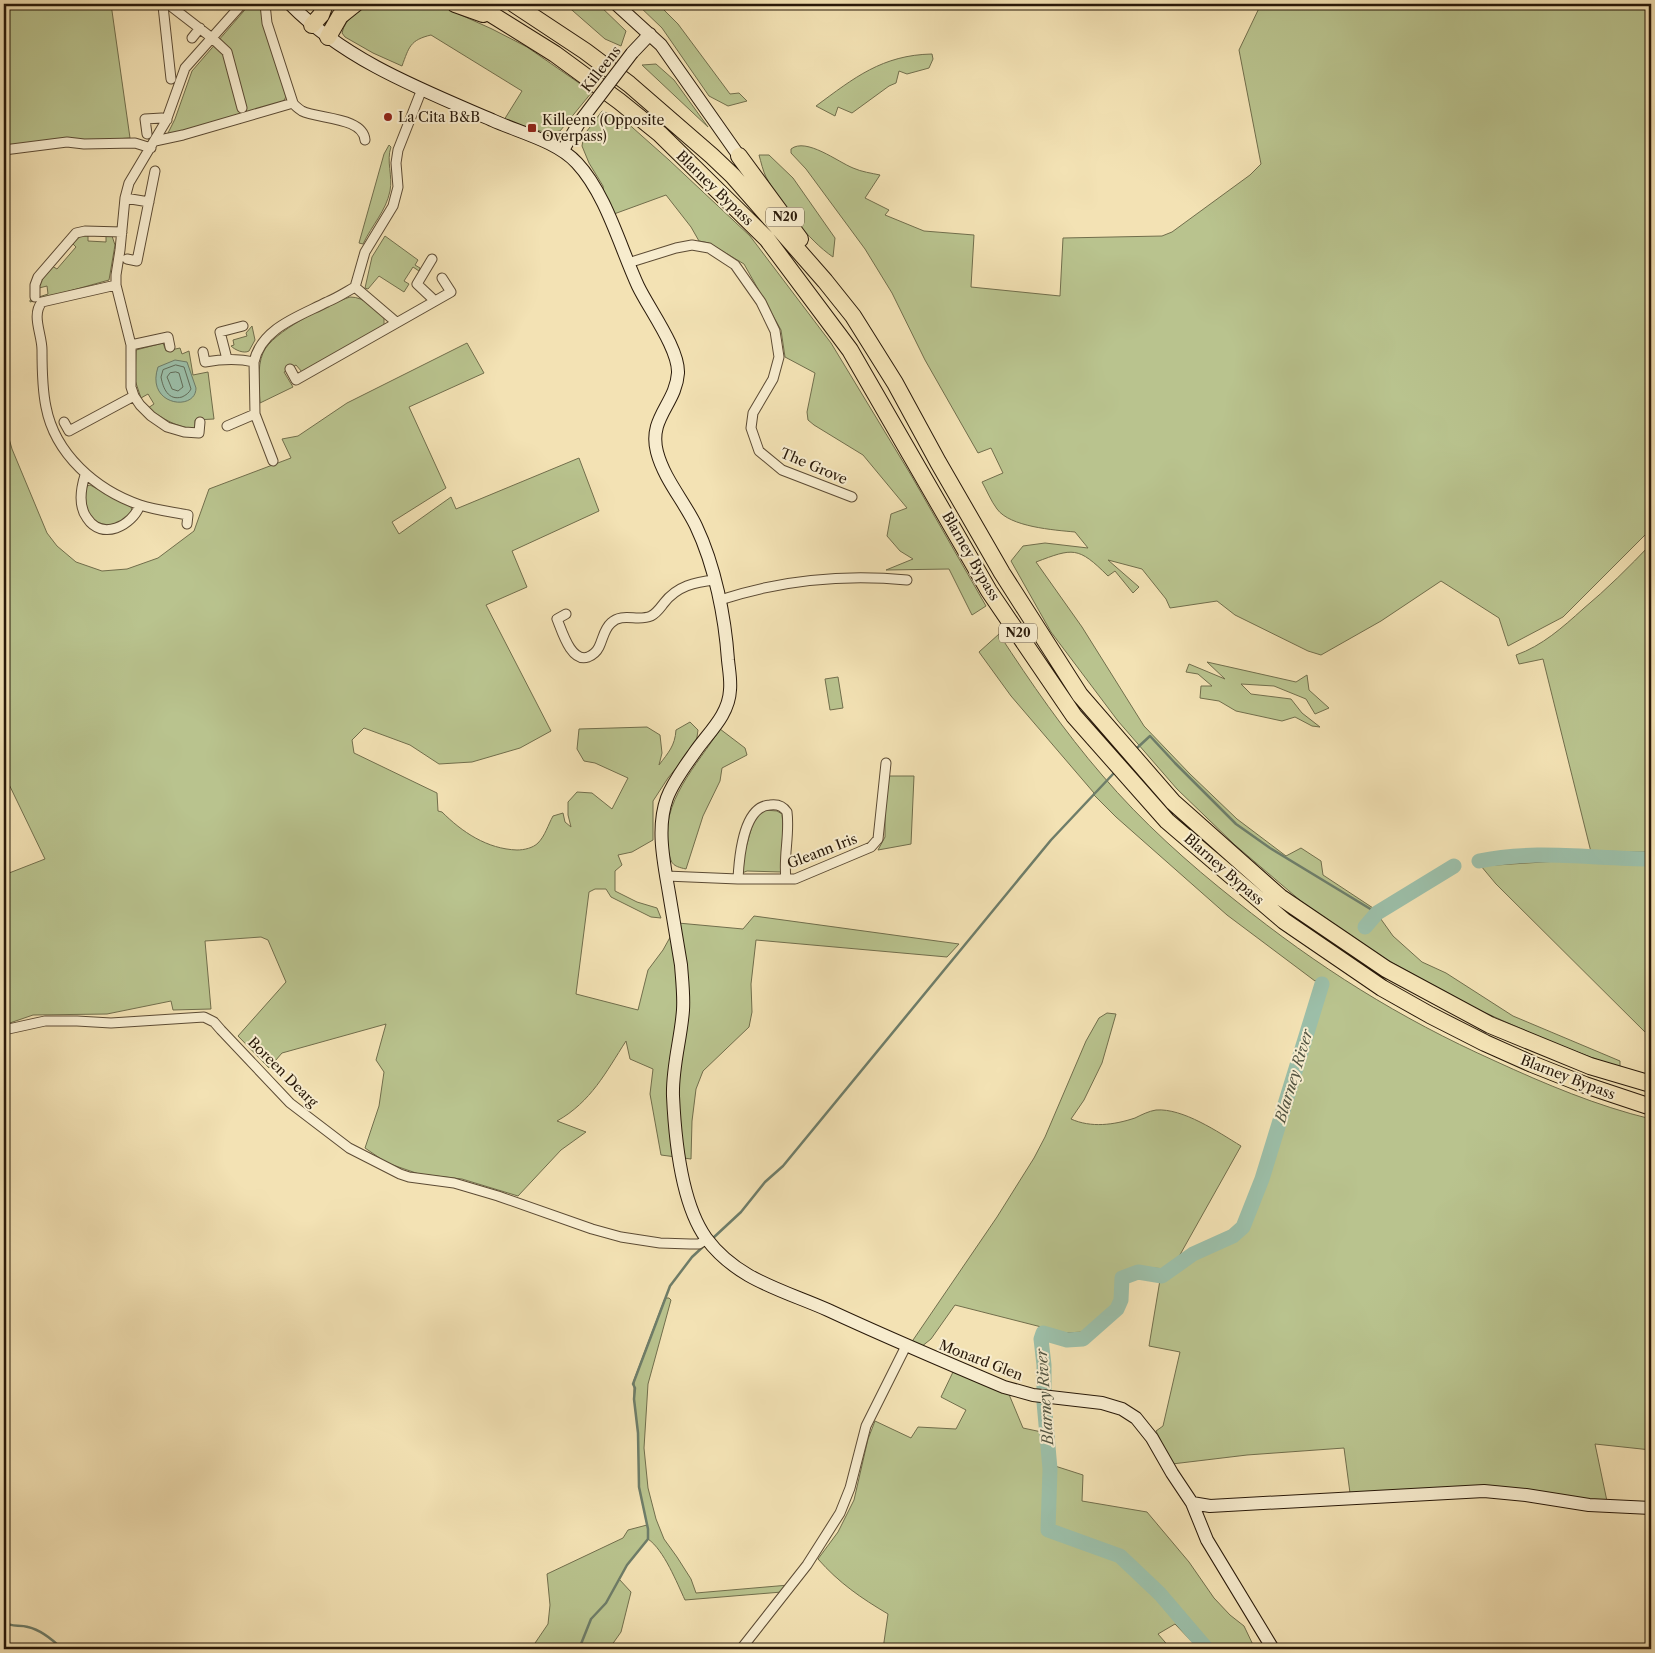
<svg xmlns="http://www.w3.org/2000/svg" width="1655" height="1653" font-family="'Libre Caslon Text',serif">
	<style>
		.green { fill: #b9c38e; stroke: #716e4c }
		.water { fill: #9cbfa9; stroke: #6e7d69 }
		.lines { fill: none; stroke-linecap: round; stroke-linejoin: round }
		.shore { stroke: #626c59; stroke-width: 1 }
		.stream { stroke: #6e7d69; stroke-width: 2.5 }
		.river { stroke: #9cbfa9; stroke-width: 15 }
		.street-casing { stroke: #5c4b34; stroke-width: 11 }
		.secondary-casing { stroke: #291909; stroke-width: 14 }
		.highway-casing { stroke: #291909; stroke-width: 18 }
		.street { stroke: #f7ecce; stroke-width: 9 }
		.secondary { stroke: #f7ecce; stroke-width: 12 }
		.highway { stroke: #f3e2b4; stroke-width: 16 }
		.secondary-bridge-casing { stroke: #291909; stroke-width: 14; stroke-linecap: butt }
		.secondary-bridge { stroke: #f7ecce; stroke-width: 12 }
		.poi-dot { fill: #8f2418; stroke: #f7ecce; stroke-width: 2 }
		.labels { text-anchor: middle; stroke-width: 4; stroke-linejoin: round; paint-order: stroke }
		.shield { fill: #f7ecce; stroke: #675844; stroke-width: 1 }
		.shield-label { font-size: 12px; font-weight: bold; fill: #291909 }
		.street-label { font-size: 14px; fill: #291909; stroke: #f7ecce }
		.poi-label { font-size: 14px; fill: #291909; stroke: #f7ecce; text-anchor: start }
		.water-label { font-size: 15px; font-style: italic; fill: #515341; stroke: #f7ecce }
	</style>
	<rect width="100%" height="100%" fill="#f3e2b4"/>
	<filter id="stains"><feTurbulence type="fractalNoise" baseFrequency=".004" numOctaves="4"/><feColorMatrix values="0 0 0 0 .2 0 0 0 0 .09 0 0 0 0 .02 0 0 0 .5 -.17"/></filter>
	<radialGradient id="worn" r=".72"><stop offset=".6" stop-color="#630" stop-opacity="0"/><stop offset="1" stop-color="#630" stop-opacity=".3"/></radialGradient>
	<path class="green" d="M4,4H111L130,138L4,146Z
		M250,4H263L286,97L282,103L167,135L175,119L192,71Z
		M372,4H435L441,6L492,29L527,47L592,92L560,131L547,133L504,120L522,91L431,35C410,40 409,47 402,66L373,53L345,37L342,33C345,18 359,11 372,4Z
		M565,4H598L626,31L621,46L605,39Z
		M637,4H658L678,24L730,94L739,93L747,101L728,106L709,96L662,28Z
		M1261,4H1651V529L1563,617L1508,646L1499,618L1441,581L1381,621L1321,655L1308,651L1235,615L1217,601L1170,608L1166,599L1142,569L1108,560L1139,587L1133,593L1115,571L1108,576C1078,546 1073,548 1036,562L1082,627L1144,726L1190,774L1237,819L1286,856L1301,848L1321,861L1323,875L1373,908L1393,936L1422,962L1446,973L1513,1016L1620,1061V1068L1553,1043L1479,1010L1387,960L1302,902L1235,845L1177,789L1118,721L1051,632L1011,561L1023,546L1045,543L1088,548L1075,532C1054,530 1010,527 997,509C991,501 987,491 982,482L1003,473L991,448L978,453L925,360L892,293L865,249L806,169L791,153V149C806,137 838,162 853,168C862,172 871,173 880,175L865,198L889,210L885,215L924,231L974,235L971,287L1060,296L1063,238L1162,236L1172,232L1250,175L1261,164L1239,50Z
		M932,54L933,59L929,68L907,74L899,71L896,83L889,86L852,113L838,107L835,116L816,106C854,78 882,55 932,54Z
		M656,64L674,80L708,127L642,65Z
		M602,111L624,120L669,160L750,236L831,343L911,475L986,606L972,615L949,569L886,570L913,559L900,551L887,536L891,514L907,508L863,455L814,425L808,420L807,412L815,373L785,357L781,330L744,264L709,243L699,241L691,227L666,195L614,214L604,198L603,186L589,163L582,146L584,135Z
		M389,145L391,147C386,161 393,176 390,191C386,211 372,225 363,244L359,243L384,154Z
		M759,155H769L793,178L835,238L833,257C808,240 781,204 766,177C763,171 761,162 759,155Z
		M82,235H88V241L106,242V236H112L115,245L109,280L30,302V300L48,294L47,286L39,288L40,282L52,266L57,269L76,247L72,243Z
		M385,236L418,260L415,265L420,268L419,271L413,267L404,281L409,284L404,292L379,276L368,289L365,288L372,257Z
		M350,297C365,297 373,308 384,318V326L302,372L296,365L284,372L293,387L260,403C259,388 257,367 263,353C271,332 329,304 350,297Z
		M252,326L255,340L249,351C244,354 235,350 231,346L234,345L233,340L247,336L246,333Z
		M163,343L166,351L180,348L182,354L189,351L193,375L208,372L214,419L195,420V429C176,427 163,419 148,408L154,404L148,394L141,398L135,380L136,350Z
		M467,343L484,373L409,407L446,488L392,522L399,534L451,497L456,509L579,458L599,511L512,551L527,587L486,605L551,731L520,748L472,762L439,764L410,745L364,728L352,740L354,753L437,793L438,811L442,812C462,832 487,849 517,850C524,850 533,848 538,843C545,836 548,825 553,816L563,813L565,822L571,827L568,815V802L577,792L592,793L612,809L628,778L595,763L584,761L577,749L579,729L647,727L660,735L662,753L659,765C668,753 675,746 676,730L690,722L698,730L696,744L668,778L653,801V840L632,852L618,855L622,865L615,871V891L637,902L657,908L661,918L651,917L611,897L606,889H595L589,892L576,994L638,1010L648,970L663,950L678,923L743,929L754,916L959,944L947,957L756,940L751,984L752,1012L749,1027L703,1071L696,1089L692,1121L691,1159L661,1155L650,1094L653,1069L630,1059L626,1041C606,1072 591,1102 557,1121L586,1132L561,1150L518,1196L462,1179L419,1174L387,1163L365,1148L379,1106L384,1072L376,1060L386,1024L282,1053L269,1068L238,1036L286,982L268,940L261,937L205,941L211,1009L173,1010L171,1001L107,1014L33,1015L4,1025V875L45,859L4,774V421L12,449L47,533L57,546L76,562L102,571L127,569L158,558L194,531L209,489L291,458L282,439L298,436L347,403Z
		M90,485L131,506L132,513C121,527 99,530 88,513C84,505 85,495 87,486Z
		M1651,544V852H1591L1543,659L1519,664L1516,655C1542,646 1563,627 1583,609C1607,589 1629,567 1651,544Z
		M999,634C1031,683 1064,731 1102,775C1142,822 1188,863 1236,901C1318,967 1399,1018 1495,1061C1545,1084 1597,1106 1651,1119V1450L1595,1444L1608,1506L1526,1495L1350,1493L1344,1448L1247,1455L1172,1464L1156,1431L1163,1426L1180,1352L1149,1346L1160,1280L1172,1269C1155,1269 1130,1264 1118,1277V1294L1112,1306L1100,1321L1084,1332L1065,1333L955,1305L931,1339L921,1347L911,1343L997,1217L1034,1158L1045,1137L1086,1041L1099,1018L1107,1013L1116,1014L1102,1063L1084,1100L1071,1119C1091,1128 1114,1125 1135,1118C1141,1115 1149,1111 1156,1110C1183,1108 1218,1132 1241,1146L1172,1269L1193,1254L1233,1236L1243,1227L1267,1164L1322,984L1327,986L1319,979L1315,981L1227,915L1116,817L1093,794L1094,793L1011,696L979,652Z
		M1207,662L1296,682L1307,675L1309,690L1329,708L1315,714L1306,699L1274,686L1241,684L1251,694L1291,699L1302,713L1320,727L1312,726L1295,717L1282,721L1236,711L1219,701L1200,698L1201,686H1212L1198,674L1186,672L1189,664L1225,679Z
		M838,677L843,708L830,710L825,679Z
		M720,729L745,748L747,755L722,768L720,781L703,816L686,869C672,866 671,864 668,849C660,801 697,766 720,729Z
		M889,776H914L911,844L878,850L885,837V796Z
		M765,810L777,811L782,814L783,826L781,872L747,871L742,873L740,869L752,826L756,817Z
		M1651,855V1038L1496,884L1481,866Z
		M665,1298H669L671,1300L648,1384L644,1448L648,1488L656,1519L664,1539L677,1557L691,1579L696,1593L789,1585L782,1592L685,1600C677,1583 664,1550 648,1539L627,1565L619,1579L631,1592L621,1632L609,1649H531L548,1624L550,1605L547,1574L623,1538L628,1530L647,1525L639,1487L638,1433L634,1399V1380Z
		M953,1372L1008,1392L1023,1428L1051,1434L1055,1466L1083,1475L1082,1501L1147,1512L1189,1562L1214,1598L1230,1615L1244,1626L1255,1649H1199L1175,1624L1158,1634L1171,1649H883L888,1614C861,1598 839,1583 818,1559L838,1532L854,1500L868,1439L875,1421L911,1438L918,1427L956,1429L966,1410L941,1397Z"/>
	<path class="water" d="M175,360L187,362L196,388C196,412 145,406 158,367Z"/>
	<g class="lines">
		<path class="shore" d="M176,365L184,367L191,389C189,393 186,395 182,397C168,401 163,388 161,377L163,370Z
			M176,372L179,373L183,387L178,391L172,389L167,377L170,373Z"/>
		<path class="stream" d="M1137,748L1150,736L1175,763L1236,824L1270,848L1377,913
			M1125,761L1126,760
			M712,1239L741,1212L765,1182L783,1166L1051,840L1114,773
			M4,1622C12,1628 19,1624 28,1627C41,1630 53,1640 62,1649
			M579,1649L591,1619L606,1603L627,1565L648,1539V1529L639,1487L638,1433L634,1399L635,1388L633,1384L670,1286L692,1257L706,1244"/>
		<path class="river" d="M1479,861C1535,849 1594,859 1651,859
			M1365,927L1377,913L1454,866
			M1207,1649L1160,1594L1120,1556L1048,1530L1050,1469L1044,1402V1365L1041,1339L1043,1333L1067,1340L1083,1339L1117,1309L1121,1300L1122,1278L1138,1272L1162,1276L1193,1254L1233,1236L1243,1227L1262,1179L1322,984"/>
		<defs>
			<path id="street" d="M165,4L163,6L171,79
				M168,4L212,38L227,52L242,108
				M265,4L267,23L293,103C295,106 299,109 302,111C318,119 363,117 365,140
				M192,38L200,28
				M147,134L145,119L162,118L167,120
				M155,141L183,135L293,103
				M4,150L67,142L84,144L135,143L151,148
				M125,198L149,202
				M127,259L137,261L155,171
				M432,259L417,284L435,301
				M628,263L676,248L692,245L709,248L735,265L761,302L775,331L779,357L773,379L753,413L751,428L759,451L782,470L852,497
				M116,285L42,302C31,315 42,334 42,350C42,369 42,388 46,407C55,454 96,490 140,505C155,510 173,512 188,515L187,524
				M355,287L365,252L393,206L398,187L396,163L398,150L422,89
				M355,287L396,322
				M35,297V285L38,277L76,233L85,231L122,232
				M131,345L168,337L170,347
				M203,352L205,362C222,359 237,358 254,362
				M227,359L220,332L243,326
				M290,369L296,380L451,292L442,278
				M64,422L69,431L134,396
				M200,422L199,433L184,432L167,427L151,416L140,405L134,396L131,387V345L116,285V275L120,250L125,198L129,183L166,121L185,68L242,4
				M227,426L255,414
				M273,461L255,414L254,362C261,328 300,316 327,302C337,298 346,292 355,287
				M85,475C81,488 78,506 87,518C102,541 132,526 140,505
				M720,600C781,580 843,574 907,580
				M566,614L557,619C562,631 571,663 588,657C593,655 597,651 599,647C603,639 604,629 611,623C622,612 638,622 651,616C657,613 660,608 664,603C677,586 695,582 715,580
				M666,876L738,879H795L871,847L878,839L886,763
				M738,879C739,859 743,806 770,805C777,804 783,806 787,812C790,835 783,857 786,879
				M4,1030L45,1021H77L111,1023L204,1017L214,1022L221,1030L290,1103L349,1148L400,1174L409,1177L454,1183L498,1196L592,1229L621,1237L660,1243L690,1244H699L707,1239
				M741,1649L807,1565L840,1513L850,1488L866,1426L906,1346"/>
			<path id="secondary" d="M290,4C345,60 420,89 492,120C518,132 557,141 577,163C606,194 620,247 638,286C649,309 679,349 678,373C676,404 648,418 657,452C664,479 684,501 696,526C715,566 725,617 728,660C729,670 731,680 730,690C729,715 708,733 695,752C685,766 673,782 667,798C656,828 664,863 669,893C673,917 677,941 681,965C682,979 684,995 683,1010C681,1039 672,1067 673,1096C675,1139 681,1203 706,1238C737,1280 783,1290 828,1310C886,1337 945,1362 1004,1387L1033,1395L1102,1403L1122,1409L1136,1418L1152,1438L1172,1473L1192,1503L1207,1540L1273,1649
				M616,4L661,45L739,156
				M632,53L650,34
				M563,150L579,123
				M1192,1503L1210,1506L1484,1491L1526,1495L1589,1505L1651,1508"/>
			<path id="highway" d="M455,4L483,14
				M475,4L555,54L619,101L660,134L767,239L850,350L989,591L1074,716L1167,821L1284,921L1382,988L1430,1015L1485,1043L1532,1064L1585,1085L1651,1107
				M514,4L585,51L629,84L712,156L733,176L825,281L853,316L895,383L938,462L1002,573L1080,695L1173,802L1280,897L1386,969L1490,1025L1590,1066L1651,1084
				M312,25L321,15L325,4
				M328,37L340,16L355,4
				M739,156L800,239"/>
		</defs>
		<use href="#street" class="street-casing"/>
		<use href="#secondary" class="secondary-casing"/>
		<use href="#highway" class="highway-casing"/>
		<use href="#street" class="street"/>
		<use href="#secondary" class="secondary"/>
		<use href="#highway" class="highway"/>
		<defs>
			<path id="secondary-bridge" d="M579,123L632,53"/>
		</defs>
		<use href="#secondary-bridge" class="secondary-bridge-casing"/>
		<use href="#secondary-bridge" class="secondary-bridge"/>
	</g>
	<g class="poi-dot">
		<circle cx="388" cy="117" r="5"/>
		<rect x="527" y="123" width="10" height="10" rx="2.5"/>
	</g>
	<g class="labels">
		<g class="shield">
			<rect x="766" y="207.5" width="38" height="19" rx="4"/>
			<rect x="999" y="623.5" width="38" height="19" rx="4"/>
		</g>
		<g class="shield-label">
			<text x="785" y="221">N20</text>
			<text x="1018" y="637">N20</text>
		</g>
		<g class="street-label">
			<text transform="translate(601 69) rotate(-52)" y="5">Killeens</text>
			<text transform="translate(715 188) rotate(44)" y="5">Blarney Bypass</text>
			<text transform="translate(814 466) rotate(23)" y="5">The Grove</text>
			<text transform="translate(971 556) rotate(60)" y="5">Blarney Bypass</text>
			<text transform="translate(822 851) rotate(-21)" y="5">Gleann Iris</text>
			<text transform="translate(1224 869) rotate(41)" y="5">Blarney Bypass</text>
			<text transform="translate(283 1072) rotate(45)" y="5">Boreen Dearg</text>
			<text transform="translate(1568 1077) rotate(21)" y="5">Blarney Bypass</text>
			<text transform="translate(981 1360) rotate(21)" y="5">Monard Glen</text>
		</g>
		<g class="poi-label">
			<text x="398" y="122">La Cita B&amp;B</text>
			<text x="542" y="125">Killeens (Opposite<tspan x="542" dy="16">Overpass)</tspan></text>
		</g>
		<g class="water-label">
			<text transform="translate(1294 1076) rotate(-73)" y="5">Blarney River</text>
			<text transform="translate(1045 1397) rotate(-94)" y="5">Blarney River</text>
		</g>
	</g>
	<rect width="1655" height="1653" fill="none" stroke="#f3e2b4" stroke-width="20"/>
	<rect x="5" y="5" width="1645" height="1643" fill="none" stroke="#291909" stroke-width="2.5"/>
	<rect x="10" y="10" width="1635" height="1633" fill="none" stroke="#291909"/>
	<rect width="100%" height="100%" filter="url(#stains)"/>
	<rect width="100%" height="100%" fill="url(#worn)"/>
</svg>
